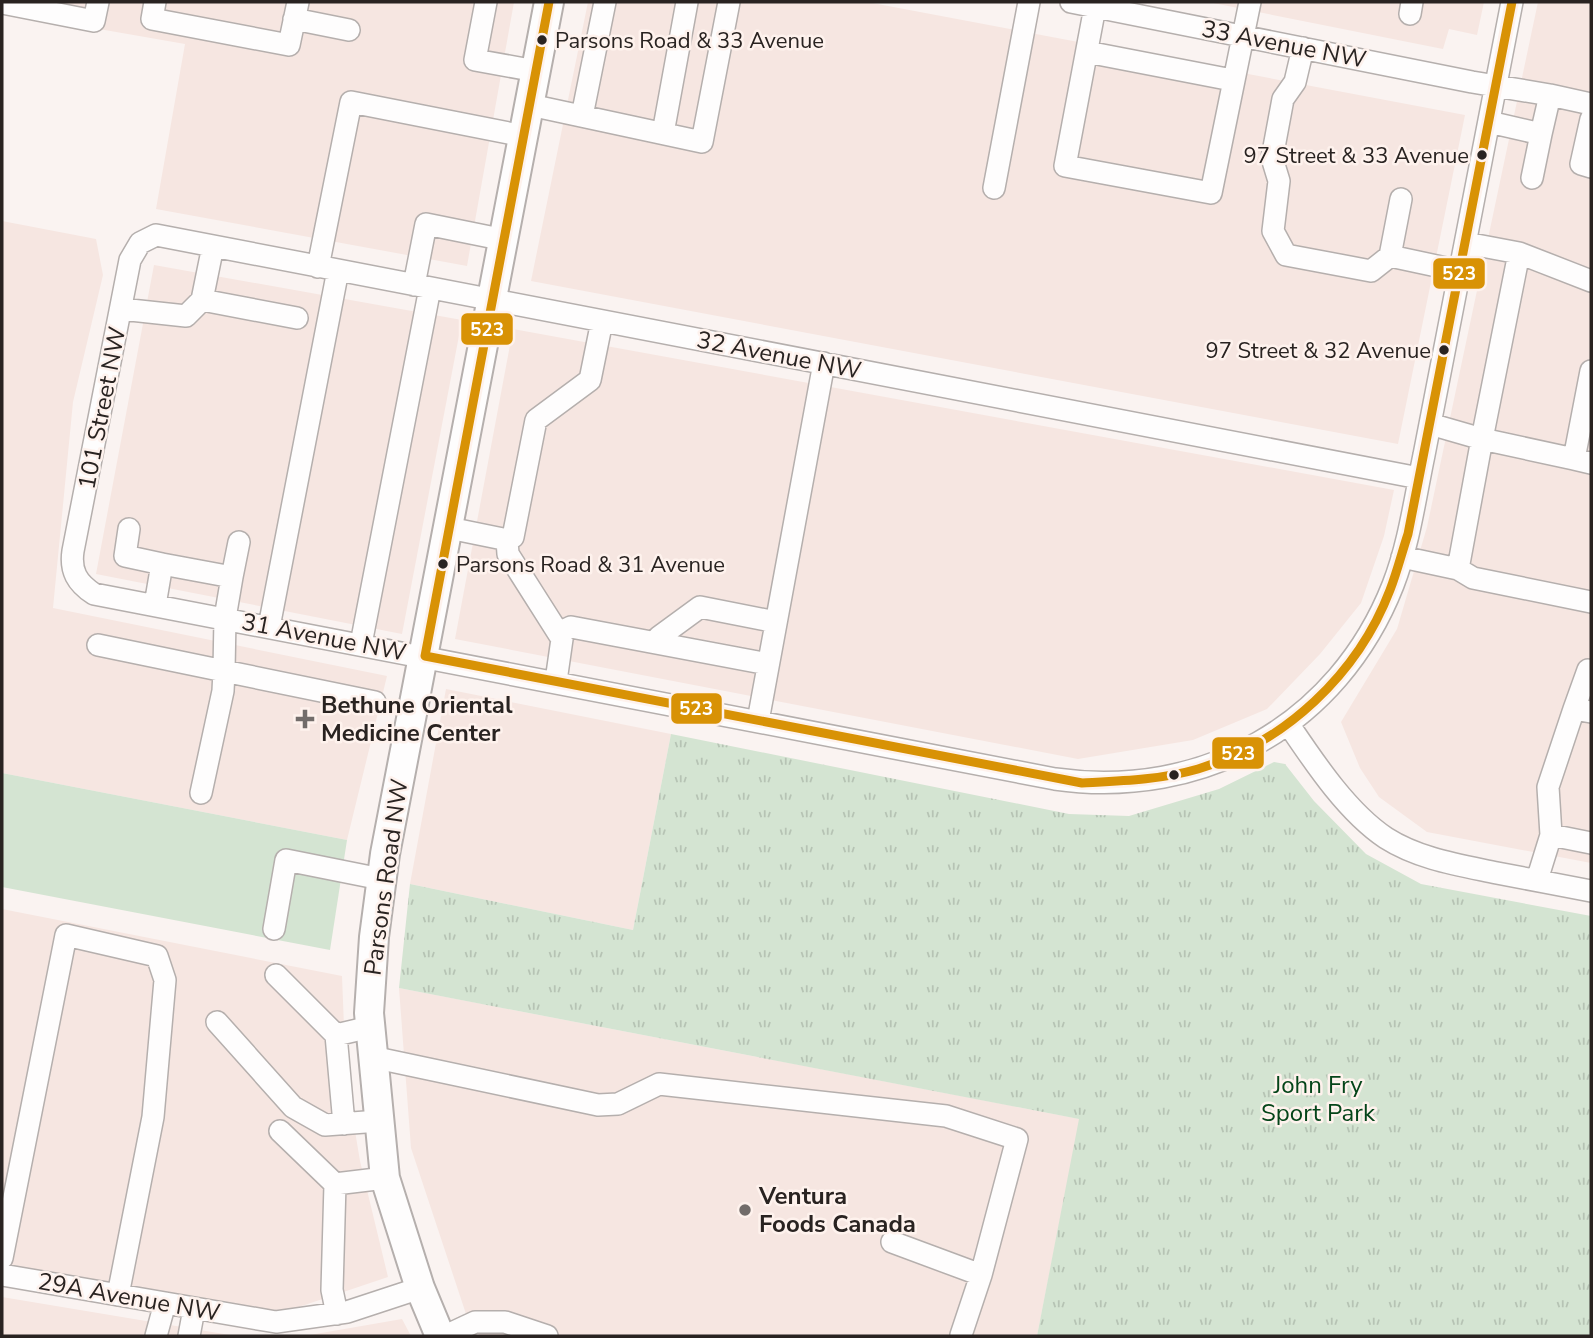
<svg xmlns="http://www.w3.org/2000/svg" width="1593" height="1338" font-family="'Nunito Sans',sans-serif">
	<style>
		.built { fill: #f6e6e1 }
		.green { fill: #d4e4d2 }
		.park { fill: url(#park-tufts) }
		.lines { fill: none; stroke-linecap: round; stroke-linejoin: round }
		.minor-casing { stroke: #b5afad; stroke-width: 24 }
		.major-casing { stroke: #b5afad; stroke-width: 32 }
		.minor { stroke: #fefdfd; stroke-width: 21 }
		.major { stroke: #fefdfd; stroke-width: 28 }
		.bus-1-casing { stroke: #fef2ed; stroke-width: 14 }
		.bus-1 { stroke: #d89205; stroke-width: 9 }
		.bus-dot { fill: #292321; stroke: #fef2ed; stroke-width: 2.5 }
		.poi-dot { fill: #726c6a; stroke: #fef2ed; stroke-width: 2.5 }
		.labels { text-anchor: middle; stroke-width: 5; stroke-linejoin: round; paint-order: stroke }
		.bus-label { font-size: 22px; fill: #292321; stroke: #fef2ed; text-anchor: start }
		.street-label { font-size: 24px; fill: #292321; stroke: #fef2ed }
		.poi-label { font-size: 24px; font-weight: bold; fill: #292321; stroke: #fef2ed; text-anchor: start }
		.park-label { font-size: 24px; fill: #044519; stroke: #fef2ed }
		.line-badge { stroke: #fef2ed; stroke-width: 2.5 }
		.badge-label { font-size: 19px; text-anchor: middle; font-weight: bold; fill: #fff }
	</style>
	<defs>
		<pattern id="park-tufts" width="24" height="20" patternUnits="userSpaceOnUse" patternTransform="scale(1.75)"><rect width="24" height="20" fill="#d4e4d2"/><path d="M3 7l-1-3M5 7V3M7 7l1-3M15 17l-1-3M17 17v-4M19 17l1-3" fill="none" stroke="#b6c3b4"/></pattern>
	</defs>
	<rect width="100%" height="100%" fill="#faf3f1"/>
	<path class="built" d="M2,2H514L467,266L156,209L185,44L99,29Z
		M588,2H867L1465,115L1398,444L531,281Z
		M1208,2H1484L1477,35L1449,29L1443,49Z
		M1538,2H1591V863L1427,832L1379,797L1360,768L1341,722L1397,629L1427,527Z
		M2,221L96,239L103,275L73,402L53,608L387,676L347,840L2,773Z
		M154,265L462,320L402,634L96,574Z
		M513,329L1394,490L1384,536L1361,603L1320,654L1267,709L1193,740L1078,759L455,639Z
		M446,689L671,734L633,930L410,884Z
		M2,909L342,976L346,1077L360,1161L388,1277L269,1317L2,1264Z
		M399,988L1080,1119L1037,1336H480L466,1314L411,1148Z
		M2,1297L236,1336H2Z
		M402,1319L411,1336H304Z"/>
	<path class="green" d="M2,773L347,840L330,950L2,887Z"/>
	<path class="park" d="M671,734L1069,814L1129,816L1219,789L1274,762L1285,764L1314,801L1366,854L1421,884L1591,916V1336H1037L1079,1119L399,988L410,884L633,930Z"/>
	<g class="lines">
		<defs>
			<path id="minor" d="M155,2L152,19L289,45L298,2
				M486,2L475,60L536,71
				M1071,2L1472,82L1550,95
				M2,3L94,21L98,2
				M1095,7L1065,166L1211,193L1250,2
				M1410,14L1412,2
				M294,19L349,30
				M1303,48L1295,82L1283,99L1272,158L1279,181L1273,231L1286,255L1371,271L1390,256L1460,271
				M1087,52L1232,80
				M530,105L702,142L729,2
				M582,116L605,2
				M1591,119L1581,164L1591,167
				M1489,122L1541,134L1532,178
				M663,133L687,2
				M1541,134L1550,95L1591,104
				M994,188L1029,2
				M1466,243L1519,253L1591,281
				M213,246L202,300L297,318
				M1519,253L1482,439L1574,459
				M1390,256L1401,199
				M318,267L351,102L524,136
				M414,285L426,224L505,240
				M121,309L186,316L202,300
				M1591,371L1574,459L1591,463
				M1430,424L1482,439L1458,569L1473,578L1591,602
				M1419,478L156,235L140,243L130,260L73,551C70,571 77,583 94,594L1055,779C1203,800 1338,725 1393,585C1409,544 1415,498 1424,455C1454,304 1484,153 1512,2
				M449,528L508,540L513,537L536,420L590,380L602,321
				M129,529L125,556L162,564
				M507,540L508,554L562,639L556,681
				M1402,557L1458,569
				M232,577L239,542
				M155,605L162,564L232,577L225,618L224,671L375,702
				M269,627L338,270
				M559,633L571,627L768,664
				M656,642L659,637L700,607L776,622
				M361,644L430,288
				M98,645L224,671L223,691L201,793
				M1574,709L1588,670L1591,671
				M758,721L824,363
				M1289,725C1314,762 1347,812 1386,838C1419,859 1459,865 1497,873C1528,879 1560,885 1591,891
				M1551,835L1548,787L1574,709L1591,712
				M1537,880L1551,835L1591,843
				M274,929L286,860L381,879
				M276,975L336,1035L370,1027
				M217,1022L293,1107L325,1125L379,1121
				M336,1035L344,1124
				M372,1057L598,1105L618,1104L659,1084L946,1116L1017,1139L981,1275L961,1335
				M280,1131L335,1184
				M892,1242L981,1275
				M2,1258L66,935L157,956L165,980L153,1117L118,1295
				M2,1275L276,1322L347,1312L420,1288
				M337,1314L332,1290L335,1184L385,1178
				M156,1336L165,1303
				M189,1336L194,1309
				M445,1336L475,1322H505L547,1336"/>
			<path id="major" d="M440,1336L420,1288L385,1178L369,1013L374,937L385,854L549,2"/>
		</defs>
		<use href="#minor" class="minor-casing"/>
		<use href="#major" class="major-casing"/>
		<use href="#minor" class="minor"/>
		<use href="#major" class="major"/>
		<defs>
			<path id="bus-1" d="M425,656L1082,783C1121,781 1160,780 1198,769C1285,743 1358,674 1390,590C1397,572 1402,552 1408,534L1512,2
				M425,656L549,2"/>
		</defs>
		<use href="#bus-1" class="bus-1-casing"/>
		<use href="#bus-1" class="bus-1"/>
	</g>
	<g class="bus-dot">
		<circle cx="542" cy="40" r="6"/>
		<circle cx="1482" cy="155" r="6"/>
		<circle cx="1444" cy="350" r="6"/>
		<circle cx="443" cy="564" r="6"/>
		<circle cx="1174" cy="775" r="6"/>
	</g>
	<g class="poi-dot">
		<path d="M301.5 708.5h7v7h7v7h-7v7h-7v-7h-7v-7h7z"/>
		<circle cx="745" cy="1210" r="7"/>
	</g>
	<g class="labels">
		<g class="bus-label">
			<text x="555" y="48">Parsons Road &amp; 33 Avenue</text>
			<text x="1469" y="163" text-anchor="end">97 Street &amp; 33 Avenue</text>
			<text x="1431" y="358" text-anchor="end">97 Street &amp; 32 Avenue</text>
			<text x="456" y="572">Parsons Road &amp; 31 Avenue</text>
		</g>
		<g class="street-label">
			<text transform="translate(1284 44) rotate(11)" y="8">33 Avenue NW</text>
			<text transform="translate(779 355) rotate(11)" y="8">32 Avenue NW</text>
			<text transform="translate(102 408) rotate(-79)" y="8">101 Street NW</text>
			<text transform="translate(324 637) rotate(11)" y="8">31 Avenue NW</text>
			<text transform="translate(386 877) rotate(-82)" y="8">Parsons Road NW</text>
			<text transform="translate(129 1297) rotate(10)" y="8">29A Avenue NW</text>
		</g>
		<g class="poi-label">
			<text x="321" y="713">Bethune Oriental<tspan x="321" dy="28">Medicine Center</tspan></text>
			<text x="759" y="1204">Ventura<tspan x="759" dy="28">Foods Canada</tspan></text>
		</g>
		<g class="park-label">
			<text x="1318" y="1093">John Fry<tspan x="1318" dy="28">Sport Park</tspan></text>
		</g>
	</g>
	<g class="line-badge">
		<rect x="1432" y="257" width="54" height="33" rx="7" fill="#d89205"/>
		<rect x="460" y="312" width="54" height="34" rx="7" fill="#d89205"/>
		<rect x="670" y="692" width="53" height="33" rx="7" fill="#d89205"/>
		<rect x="1211" y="736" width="54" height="34" rx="7" fill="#d89205"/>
	</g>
	<g class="badge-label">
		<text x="1459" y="280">523</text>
		<text x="487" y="336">523</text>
		<text x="696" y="715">523</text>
		<text x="1238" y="760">523</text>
	</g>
	<rect width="1593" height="1338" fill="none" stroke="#292321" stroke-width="7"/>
</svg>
